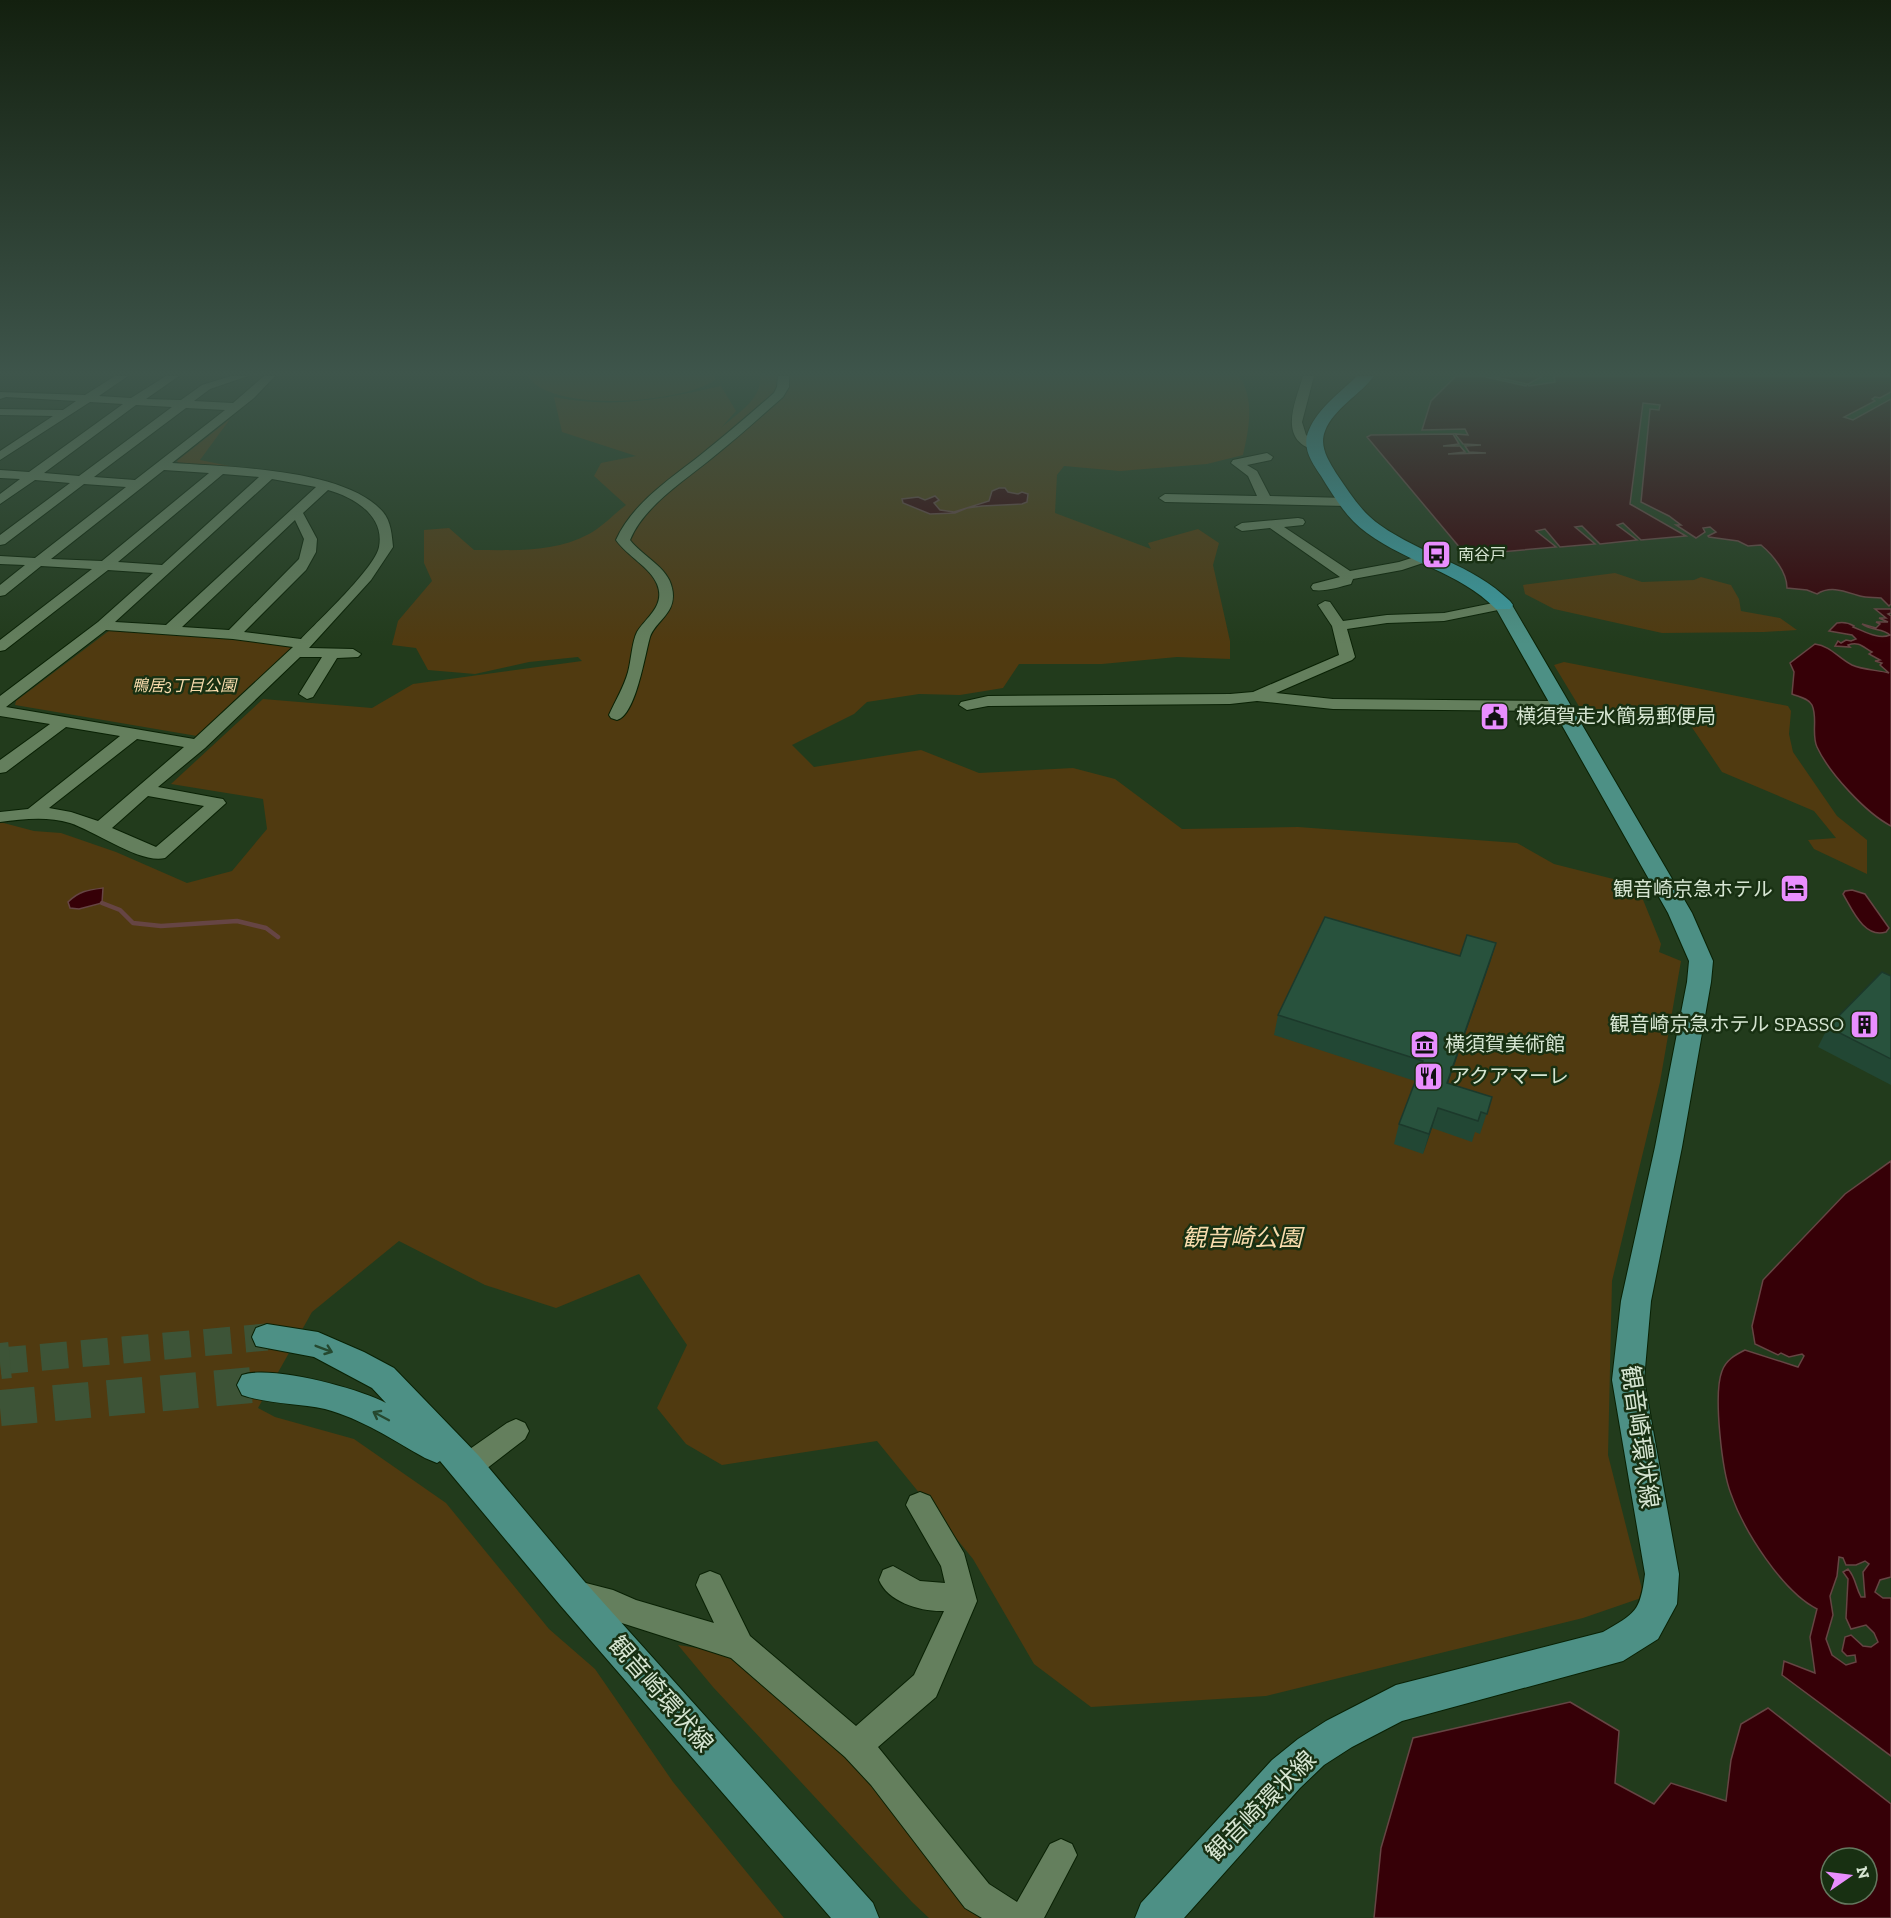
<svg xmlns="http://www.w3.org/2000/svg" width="1891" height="1918" font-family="'Zilla Slab','Noto Sans JP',serif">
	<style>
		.green { fill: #503a10 }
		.water { fill: #360007; stroke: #664544; stroke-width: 1.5; fill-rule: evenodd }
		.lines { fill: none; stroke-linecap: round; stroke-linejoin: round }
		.stream { stroke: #664544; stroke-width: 4.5 }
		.major-tunnel-far1 { stroke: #3d5437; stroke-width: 27; stroke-dasharray: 27 14; stroke-linecap: butt }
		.major-tunnel { stroke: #3d5437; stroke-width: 36; stroke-dasharray: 36 18; stroke-linecap: butt }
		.minor-casing { stroke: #092104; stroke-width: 2 }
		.major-casing { stroke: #092104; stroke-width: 2 }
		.highway-casing { stroke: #092104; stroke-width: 2 }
		.minor { fill: #647f5d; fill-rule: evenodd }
		.major { fill: #4d9085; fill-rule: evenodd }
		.highway { fill: #3d9ba0; fill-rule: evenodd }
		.wall { fill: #224734 }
		.shaded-wall { fill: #1c392b }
		.building { fill: #28523d; stroke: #1c392b; stroke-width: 1.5 }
		.oneway { stroke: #25482f }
		.labels { text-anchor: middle; stroke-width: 5; stroke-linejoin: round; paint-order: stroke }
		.far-poi-label { font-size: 16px; fill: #d6e5d2; stroke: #183012; text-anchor: start }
		.far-park-label { font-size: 16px; font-style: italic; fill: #f8dcad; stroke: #183012 }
		.poi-label { font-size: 20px; fill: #d6e5d2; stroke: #183012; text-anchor: start }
		.near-park-label { font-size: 24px; font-style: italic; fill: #f8dcad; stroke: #183012 }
		.near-street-label { font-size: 24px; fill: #d6e5d2; stroke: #183012 }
	</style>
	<rect width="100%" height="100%" fill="#223b1c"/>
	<path class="green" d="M528,376H715V380C683,403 551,414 528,376Z
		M760,376H1239C1255,399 1249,429 1243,455L1207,464L1120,471L1064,466L1057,475L1055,513L1151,549L1148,543L1198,529L1219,543L1213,565L1230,641V659L1177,657L1102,664H1019L1003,688L960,695L919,694L867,702L854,714L792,745L814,767L921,750L979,773L1073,768L1115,779L1182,829L1298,827L1517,843L1554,864L1637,885L1661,944L1659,952L1681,961L1660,1082L1612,1281L1608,1455L1644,1597L1583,1618L1266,1696L1091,1707L1034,1664L973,1559L877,1441L722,1465L686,1444L657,1408L687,1345L639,1274L556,1308L485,1285L399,1241L312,1312L258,1408L275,1417L354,1439L446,1503L549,1629L595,1669L673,1782L784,1918H0V822L34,831L61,833L116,852L187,883L232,871L267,829L263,799L171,784L263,699L372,708L413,684L582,661L578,657L529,662L475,674L428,670L416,648L392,645L398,621L432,581L424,563V530L449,528L474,550C512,550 554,553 589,534C602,527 614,514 626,505L594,476L601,463L636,456L562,432L554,397C613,409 664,399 721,386L736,411L721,428C736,414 763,399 760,376Z
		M230,419L200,460L249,470L180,466L177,461Z
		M1615,573L1642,582L1694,580L1701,577L1731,585L1739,599L1741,611L1780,618L1797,630L1764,632L1662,633L1554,609L1525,594L1523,585Z
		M110,630L296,643L298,646L197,736L15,705L16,701Z
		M1564,662L1788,706L1791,711L1789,734L1793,752L1837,816L1867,840V874L1814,849L1808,840L1836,838L1814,811L1722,772L1687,720L1649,713H1583L1554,665Z
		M678,1645L737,1654L859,1767L993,1918H929L912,1902L713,1687Z"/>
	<path class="water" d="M1456,376H1482L1526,386L1527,384L1491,376H1543L1528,384L1529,386L1555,382L1554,376H1891V392L1880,398L1875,397L1872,399L1875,401L1844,417L1853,420L1891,399V604L1889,606L1881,598C1875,597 1867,598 1860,596C1846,592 1831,585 1817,594L1807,590L1787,588C1787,572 1773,555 1761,545L1748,546L1738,541L1709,537L1708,536L1716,532L1710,527L1703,528L1705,532L1696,538L1676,525H1681L1669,516L1641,502L1650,409L1659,410L1660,405L1643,403L1630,504L1686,536L1641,540L1623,523L1617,525L1637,540L1600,544L1582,526L1575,527L1595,544L1560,547L1545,529L1536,531L1556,547L1466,555L1367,437L1371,435L1453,434L1459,444L1443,446H1460L1465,452L1448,454L1486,453L1469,452L1465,446L1481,445L1463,444L1455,434L1468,435L1465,429L1422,430L1431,401Z
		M999,488H1005L1008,492L1018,494L1022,492L1028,494L1027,502L1022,504L982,506L967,508L955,513L930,514L903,503L902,499L918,497L925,500L935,496L939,500L934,503L940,510L954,512L989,501L992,491Z
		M1875,609H1891V613L1888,614L1891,616V826C1866,813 1829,773 1817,747C1811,734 1818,718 1812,705C1808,698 1799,697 1792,694L1794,672L1790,663L1815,644C1831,646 1838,658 1852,665C1863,670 1878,670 1889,673L1880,665L1882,663L1875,661L1880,660L1869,654L1872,652C1863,647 1859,641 1848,645L1850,647L1835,646L1838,641L1841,643L1846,640L1851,641L1856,639L1852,635L1829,631L1837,623C1842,622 1849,623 1854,626L1853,627C1864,631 1878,640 1890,635C1883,628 1871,631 1862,624L1876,628L1880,624L1876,622H1888L1879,618H1886Z
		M103,888L102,903L79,909L70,908L68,902C79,891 88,890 103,888Z
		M1852,890L1865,894L1889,928L1886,932C1864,939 1852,909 1843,894L1845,891Z
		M1891,1161V1577L1880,1580L1875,1592L1883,1598H1891V1756L1782,1675L1784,1661L1815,1673L1810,1637L1817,1609C1782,1591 1744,1531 1731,1494C1722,1471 1713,1394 1722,1371C1726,1360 1735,1355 1745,1350L1798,1367L1804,1356L1802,1354L1789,1357L1781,1353L1778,1355L1755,1344L1752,1326L1763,1280L1845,1194ZM1839,1557L1843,1558L1846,1565H1856L1865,1561L1869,1564L1863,1572L1865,1597H1861C1855,1586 1856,1578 1848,1569L1843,1572L1848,1579L1846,1618L1851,1629L1866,1625L1874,1633L1878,1642L1871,1647L1863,1646L1851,1635L1845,1637L1842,1651L1847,1656L1855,1655L1856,1662L1846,1665L1832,1655L1826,1639L1833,1615L1830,1596L1837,1576Z
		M1570,1702L1619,1731L1615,1783L1654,1804L1671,1783L1726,1801L1731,1760L1741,1724L1768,1708L1891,1804V1918H1374L1381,1848L1413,1738ZM1831,1858H1867V1894H1831Z"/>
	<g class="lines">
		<path class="stream" d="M102,903L120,910L133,923L161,926L237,921L266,928L278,937"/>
		<path class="major-tunnel-far1" d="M0,1361L267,1337"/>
		<path class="major-tunnel" d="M0,1361L10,1360
			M0,1408L253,1385"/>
		<defs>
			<path id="minor" d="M115,376H128L99,396L131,398L166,376H179L146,399L181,400L202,385L231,376H248L210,389L194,401L233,403L264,376H275L254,398L172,463C228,467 345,468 383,512C391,521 392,536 393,547L371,580L309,648L353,649L361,654L358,657L337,658L313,697L307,699L299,694L322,657H300L205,748L158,787L217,798L223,799L226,803L165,858C140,864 95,831 70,823C47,816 23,819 0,822V812L28,809L120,736L66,727L6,772L0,773V760L50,724L0,716V696L98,622L153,573L108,570L5,650L0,651V640L92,569L41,566L5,595L0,596V585L25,565L0,564V556L35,558L126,487L84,484L5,544L0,545V535L70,483L35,480L0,504V494L20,479L0,478V470L29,472L123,404L90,402L0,460V451L53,416L0,415V409L63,410L76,401L6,397L0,399V392L85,395ZM136,405L172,407L79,476L44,473ZM186,408L225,410L135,480L94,477ZM164,470L209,473L102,561L51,559ZM223,474L259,477L162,565L118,562ZM272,479L316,487L166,625L115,622ZM328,490C353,497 385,515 379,547C375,568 318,621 301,639L244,632L306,570L316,552L317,539L303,513ZM295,520L304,539L299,559L229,630L182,627ZM106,630L233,639L293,647L194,739L6,707ZM137,739L184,747L98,821L71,812L49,808ZM148,796L204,806L156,847L112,828Z
				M778,376H789V387L783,397C759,418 736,439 712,458C684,481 644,506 630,540C642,556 668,567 672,588C678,613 655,621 650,637C645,654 636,715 617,720L611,718L609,715C615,701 624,687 628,672C631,662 632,641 637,632C646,617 666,606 657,584C650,567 627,556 616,540C633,502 672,478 703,453C727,434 751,413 774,393L777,387Z
				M1303,376H1314L1302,422L1306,435L1320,446L1314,450C1277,439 1296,401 1303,376Z
				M1267,453L1273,457L1271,460L1247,465L1257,471L1270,496L1346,498L1352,502L1346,506L1165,502L1159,498L1165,494L1257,496L1248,476L1231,463L1233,460Z
				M1298,518L1303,519L1305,522L1303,525L1284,527L1350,571L1399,562L1427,553L1434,557L1432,560L1402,570L1353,579L1351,584C1339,587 1325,592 1313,590L1311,587L1313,584L1340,577L1270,528L1242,531L1235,527L1242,523Z
				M1325,601L1330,602L1343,621L1387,615L1444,613L1503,601L1510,605L1503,609L1444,621L1387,623L1347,629L1355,657L1352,660L1276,693L1333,699L1554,701L1562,706L1554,711L1333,709L1257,701L1230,704L988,706L967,710L959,705L961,702L988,696L1230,694L1253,692L1339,655L1332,626L1318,605Z
				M516,1419L525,1423L529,1431L525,1439L477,1476L467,1479L457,1476L454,1467L457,1458L507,1423Z
				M920,1492L930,1496L964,1553L977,1601L936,1697L878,1747L989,1884L1017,1902L1050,1844L1061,1839L1072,1844L1077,1855L1044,1918H982L965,1908L871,1785L845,1757L731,1658L578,1609L568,1605L564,1595L568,1585L578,1581L613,1590L636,1600L714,1623L696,1585L700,1575L710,1571L720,1575L750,1636L856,1726L914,1675L944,1611C921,1612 888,1602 879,1580L883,1570L893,1566L920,1581L945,1583L941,1566L906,1505L910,1496Z"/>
			<path id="major" d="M1503,600L1509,601L1512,605L1692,913L1713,961L1711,982L1682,1147L1651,1301L1644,1380L1679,1574L1677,1604L1658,1639L1623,1661L1402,1721L1352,1747L1324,1765L1300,1788L1184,1918H1135L1141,1903L1272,1760L1298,1739L1326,1721L1396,1685L1603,1632C1635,1613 1640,1613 1645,1574L1612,1380L1621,1301L1655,1147L1687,982L1689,961L1668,913L1494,605L1497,601Z
				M267,1324L318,1332L364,1352L394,1368L479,1456L584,1581L873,1903L879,1918H831L560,1605L440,1461L437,1463L425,1458C393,1440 362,1419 325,1409C298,1403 268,1404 242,1395L237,1385L242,1375C271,1365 358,1388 386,1403L372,1388L314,1357L256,1346L252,1337L256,1328Z"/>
			<path id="highway" d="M1357,376H1374C1360,395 1334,408 1325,431C1319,446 1328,460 1336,473C1349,492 1361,512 1380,525C1422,555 1472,564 1510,601L1513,605L1510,609H1496C1458,571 1409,564 1367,533C1347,519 1334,497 1321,476C1312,463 1301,447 1309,430C1318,408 1341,392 1357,376Z"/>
		</defs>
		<use href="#minor" class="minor-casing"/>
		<use href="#major" class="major-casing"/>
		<use href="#highway" class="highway-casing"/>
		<use href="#minor" class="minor"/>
		<use href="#major" class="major"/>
		<use href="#highway" class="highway"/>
	</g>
	<path class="wall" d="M1496,943L1448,1083L1492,1097L1480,1134L1475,1132L1472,1142L1432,1128L1423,1154L1394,1144L1399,1124L1415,1081L1274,1035L1278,1015L1460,956Z
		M1891,976V1085L1818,1047L1828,1027Z"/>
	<path class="shaded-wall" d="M1496,943L1490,963L1441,1103L1447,1083Z
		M1438,1108L1432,1128L1423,1154L1429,1134Z"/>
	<path class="building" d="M1325,917L1460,956L1467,935L1496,943L1447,1083L1492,1097L1487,1114L1481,1112L1478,1121L1438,1108L1429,1134L1399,1124L1423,1061L1278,1015Z
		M1882,972L1891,976V1059L1828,1027Z"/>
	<defs><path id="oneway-shaft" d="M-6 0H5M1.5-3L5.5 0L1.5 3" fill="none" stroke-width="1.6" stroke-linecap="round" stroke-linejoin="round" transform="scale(1.5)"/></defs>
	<g class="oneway">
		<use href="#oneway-shaft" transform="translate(324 1349) rotate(21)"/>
		<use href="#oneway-shaft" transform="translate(381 1416) rotate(-152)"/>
	</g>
	<linearGradient id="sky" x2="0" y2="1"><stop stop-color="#13200f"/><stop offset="0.58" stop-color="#3e554b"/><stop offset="1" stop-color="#3e554b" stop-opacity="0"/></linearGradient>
	<rect width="1891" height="644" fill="url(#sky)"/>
	<defs>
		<symbol id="bus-square" viewBox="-11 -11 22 22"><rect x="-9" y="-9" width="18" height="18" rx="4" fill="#e98efe" stroke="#183012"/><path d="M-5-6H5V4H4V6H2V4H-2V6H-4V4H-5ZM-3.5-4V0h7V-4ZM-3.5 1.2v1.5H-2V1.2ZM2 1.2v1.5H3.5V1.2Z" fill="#111"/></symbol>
		<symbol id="civic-square" viewBox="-11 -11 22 22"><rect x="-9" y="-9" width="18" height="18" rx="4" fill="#e98efe" stroke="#183012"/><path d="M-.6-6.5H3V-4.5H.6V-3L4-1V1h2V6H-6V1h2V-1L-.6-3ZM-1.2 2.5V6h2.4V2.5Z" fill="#111"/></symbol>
		<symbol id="hotel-square" viewBox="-11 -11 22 22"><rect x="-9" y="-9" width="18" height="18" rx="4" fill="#e98efe" stroke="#183012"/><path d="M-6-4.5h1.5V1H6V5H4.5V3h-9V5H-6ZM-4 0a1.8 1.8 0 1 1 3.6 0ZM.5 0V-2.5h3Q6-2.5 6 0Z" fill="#111"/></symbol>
		<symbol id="building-square" viewBox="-11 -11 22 22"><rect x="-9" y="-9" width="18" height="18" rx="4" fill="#e98efe" stroke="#183012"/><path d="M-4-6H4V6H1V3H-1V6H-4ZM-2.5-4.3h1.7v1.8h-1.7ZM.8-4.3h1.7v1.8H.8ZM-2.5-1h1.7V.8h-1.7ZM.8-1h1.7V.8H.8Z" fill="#111"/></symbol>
		<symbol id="museum-square" viewBox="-11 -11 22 22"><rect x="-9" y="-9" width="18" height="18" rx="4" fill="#e98efe" stroke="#183012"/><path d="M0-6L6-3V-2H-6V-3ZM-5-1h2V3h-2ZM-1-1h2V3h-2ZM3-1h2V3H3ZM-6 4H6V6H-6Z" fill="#111"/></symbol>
		<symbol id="restaurant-square" viewBox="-11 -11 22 22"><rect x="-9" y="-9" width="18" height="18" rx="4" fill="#e98efe" stroke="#183012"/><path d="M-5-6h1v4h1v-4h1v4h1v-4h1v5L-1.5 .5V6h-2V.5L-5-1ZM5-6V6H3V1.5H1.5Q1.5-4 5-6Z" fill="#111"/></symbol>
	</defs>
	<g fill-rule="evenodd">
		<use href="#bus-square" x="1420" y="538" width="33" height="33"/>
		<use href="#civic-square" x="1478" y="700" width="33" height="33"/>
		<use href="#hotel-square" x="1778" y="872" width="33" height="33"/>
		<use href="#building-square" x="1848" y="1008" width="33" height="33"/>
		<use href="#museum-square" x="1408" y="1028" width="33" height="33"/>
		<use href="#restaurant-square" x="1412" y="1060" width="33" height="33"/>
	</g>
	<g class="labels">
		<g class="far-poi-label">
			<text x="1458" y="560">南谷戸</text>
		</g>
		<g class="far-park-label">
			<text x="184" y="691">鴨居3丁目公園</text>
		</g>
		<g class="poi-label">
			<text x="1516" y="723">横須賀走水簡易郵便局</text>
			<text x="1773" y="896" text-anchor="end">観音崎京急ホテル</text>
			<text x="1844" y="1031" text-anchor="end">観音崎京急ホテル SPASSO</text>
			<text x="1445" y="1051">横須賀美術館</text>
			<text x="1450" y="1083">アクアマーレ</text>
		</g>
		<g class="near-park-label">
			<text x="1242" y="1246">観音崎公園</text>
		</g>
		<g class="near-street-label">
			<text transform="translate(1640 1437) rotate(82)" y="8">観音崎環状線</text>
			<text transform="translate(661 1694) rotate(49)" y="8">観音崎環状線</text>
			<text transform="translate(1261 1806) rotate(-45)" y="8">観音崎環状線</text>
		</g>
	</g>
	<g transform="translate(1849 1876) rotate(76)"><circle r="28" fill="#183012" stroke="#64785f" stroke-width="1.5"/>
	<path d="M0-4.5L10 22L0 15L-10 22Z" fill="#e98efe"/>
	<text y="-9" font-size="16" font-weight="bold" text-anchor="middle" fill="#d6e5d2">N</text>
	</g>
</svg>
